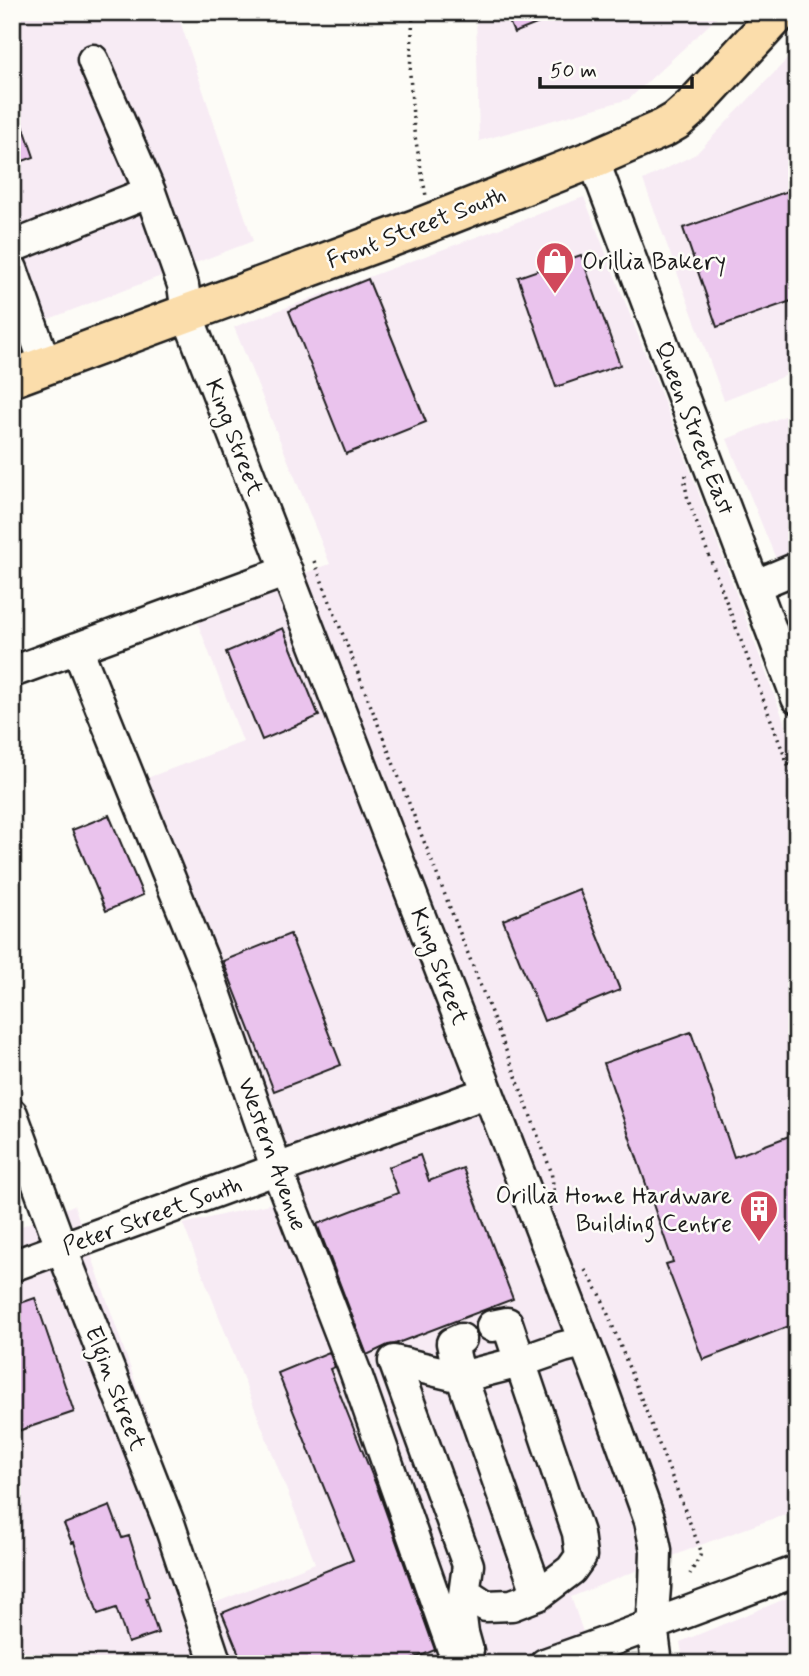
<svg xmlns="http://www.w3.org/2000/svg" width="809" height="1676" font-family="Mynerve,sans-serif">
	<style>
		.built { fill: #f7ebf4 }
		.building { fill: #eac3ed; stroke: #1c1c1c; stroke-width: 2 }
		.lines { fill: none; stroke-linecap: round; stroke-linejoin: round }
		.minor-casing { stroke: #1c1c1c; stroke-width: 35 }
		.major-casing { stroke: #1c1c1c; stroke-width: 42 }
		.path { stroke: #1c1c1c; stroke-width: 3.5; stroke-dasharray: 2 5; stroke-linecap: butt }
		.minor { stroke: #fdfcf7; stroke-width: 30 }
		.major { stroke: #fbddab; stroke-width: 37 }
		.labels { text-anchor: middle; stroke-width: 5; stroke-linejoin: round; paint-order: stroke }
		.street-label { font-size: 24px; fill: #1c1c1c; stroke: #fdfcf7 }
		.poi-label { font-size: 24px; fill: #1c1c1c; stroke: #fdfcf7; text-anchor: start }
	</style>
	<rect width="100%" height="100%" fill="#fdfcf7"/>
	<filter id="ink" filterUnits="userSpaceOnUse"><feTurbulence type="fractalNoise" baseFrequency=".0143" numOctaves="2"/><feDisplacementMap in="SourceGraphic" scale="14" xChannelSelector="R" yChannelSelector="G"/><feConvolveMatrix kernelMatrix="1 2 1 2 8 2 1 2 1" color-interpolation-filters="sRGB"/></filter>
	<g filter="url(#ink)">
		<path class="built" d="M12,12H177L253,241L12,333Z
			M476,12H723L629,99L479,141Z
			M797,49V371L724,400L643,180L696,154Z
			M584,197L679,440L797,756V1510L703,1544L571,1597L594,1664H12V1230L74,1205L212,1604L315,1563L183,1224L294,1198L131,784L243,742L194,613L330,564L234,327Z
			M797,411V607L796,608L727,439Z
			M797,1594V1664H684L680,1642Z"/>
		<path class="building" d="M505,12H564V13L514,33Z
			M15,102L34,157L12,165V103Z
			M791,190L797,206V299L717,327L683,228Z
			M581,255L620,365L556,387L518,277Z
			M368,279L426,422L346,454L289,311Z
			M283,628L319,716L262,740L226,652Z
			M109,815L143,895L106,911L72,830Z
			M579,889L620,990L544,1021L503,920Z
			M290,934L341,1065L274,1091L223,961Z
			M691,1032L734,1157L797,1133V1323L703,1360L666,1264L673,1262L604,1063Z
			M420,1155L429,1181L463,1168L513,1299L395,1344L388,1345L367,1355L317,1224L398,1193L388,1167Z
			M35,1298L74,1412L12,1433V1306Z
			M329,1352L335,1367L330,1369L378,1490L435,1650L401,1664H243L222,1613L353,1560L278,1373Z
			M110,1506L122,1538L129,1536L149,1597L146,1598L158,1633L128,1643L116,1608L98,1614L74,1542L72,1543L64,1524Z"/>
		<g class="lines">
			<defs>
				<path id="minor" d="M93,60L150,192L183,285L187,314L598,1377L650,1521L656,1550L655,1587L652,1625L657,1664
					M593,159L797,698
					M12,247L150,192
					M12,269L40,349L47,365
					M754,586L797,568
					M77,648L210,978L277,1170L355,1371L458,1664
					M12,672L287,571
					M12,1114L61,1247L169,1523L216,1664
					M12,1266L488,1092
					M461,1339L452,1343L456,1361L538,1595
					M465,1592L486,1606L512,1605L538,1595L571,1570L581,1556L578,1533L507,1323L492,1326
					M468,1651L463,1633L461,1617L468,1565L394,1361L461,1377L520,1362L563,1347L584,1342
					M545,1664L615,1639L797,1571"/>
				<path id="major" d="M12,378L417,228L593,159L664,128L676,121L692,107L780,12"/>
			</defs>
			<use href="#minor" class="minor-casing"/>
			<use href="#major" class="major-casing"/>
			<path class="path" d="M413,12L410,74L414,131L426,196
				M686,475L685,484L688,500L797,789
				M314,561L514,1071L551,1171L554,1191
				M585,1270L600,1294L701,1551L700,1556L690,1574"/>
			<use href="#minor" class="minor"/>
			<use href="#major" class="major"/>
		</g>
	</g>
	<defs>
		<symbol id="shop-pin" viewBox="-11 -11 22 30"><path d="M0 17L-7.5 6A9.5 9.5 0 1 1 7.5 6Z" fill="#d1495b" stroke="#fdfcf7"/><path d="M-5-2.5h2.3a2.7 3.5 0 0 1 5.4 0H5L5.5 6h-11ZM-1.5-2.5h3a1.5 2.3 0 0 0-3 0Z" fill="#fff"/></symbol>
		<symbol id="building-pin" viewBox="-11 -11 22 30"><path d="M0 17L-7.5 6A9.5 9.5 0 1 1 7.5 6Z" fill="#d1495b" stroke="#fdfcf7"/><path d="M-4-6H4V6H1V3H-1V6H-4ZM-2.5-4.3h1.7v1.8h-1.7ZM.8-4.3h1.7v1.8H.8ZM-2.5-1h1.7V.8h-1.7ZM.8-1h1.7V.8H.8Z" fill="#fff"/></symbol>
	</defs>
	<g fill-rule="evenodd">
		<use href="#shop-pin" x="533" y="239" width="44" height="60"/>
		<use href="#building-pin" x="737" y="1187" width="44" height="60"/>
	</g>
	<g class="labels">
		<g class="street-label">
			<text transform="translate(416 227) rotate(-21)" y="8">Front Street South</text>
			<text transform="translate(695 428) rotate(69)" y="8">Queen Street East</text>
			<text transform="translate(235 437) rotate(69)" y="8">King Street</text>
			<text transform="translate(440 966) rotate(69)" y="8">King Street</text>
			<text transform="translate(273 1154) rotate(70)" y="8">Western Avenue</text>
			<text transform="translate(152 1215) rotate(-20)" y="8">Peter Street South</text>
			<text transform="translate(116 1388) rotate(69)" y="8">Elgin Street</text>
		</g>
		<g class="poi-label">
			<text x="582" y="269">Orillia Bakery</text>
			<text x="732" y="1203" text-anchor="end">Orillia Home Hardware<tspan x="732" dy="28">Building Centre</tspan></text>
		</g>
	</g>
	<rect width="809" height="1676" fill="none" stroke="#fdfcf7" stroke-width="42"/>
	<rect x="21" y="21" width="767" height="1634" fill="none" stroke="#1c1c1c" stroke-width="2.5" filter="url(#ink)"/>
	<path d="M540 77v10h152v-10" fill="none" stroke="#1c1c1c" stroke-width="3.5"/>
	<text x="550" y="77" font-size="21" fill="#1c1c1c" stroke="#fdfcf7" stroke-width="5" paint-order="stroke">50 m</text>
</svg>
